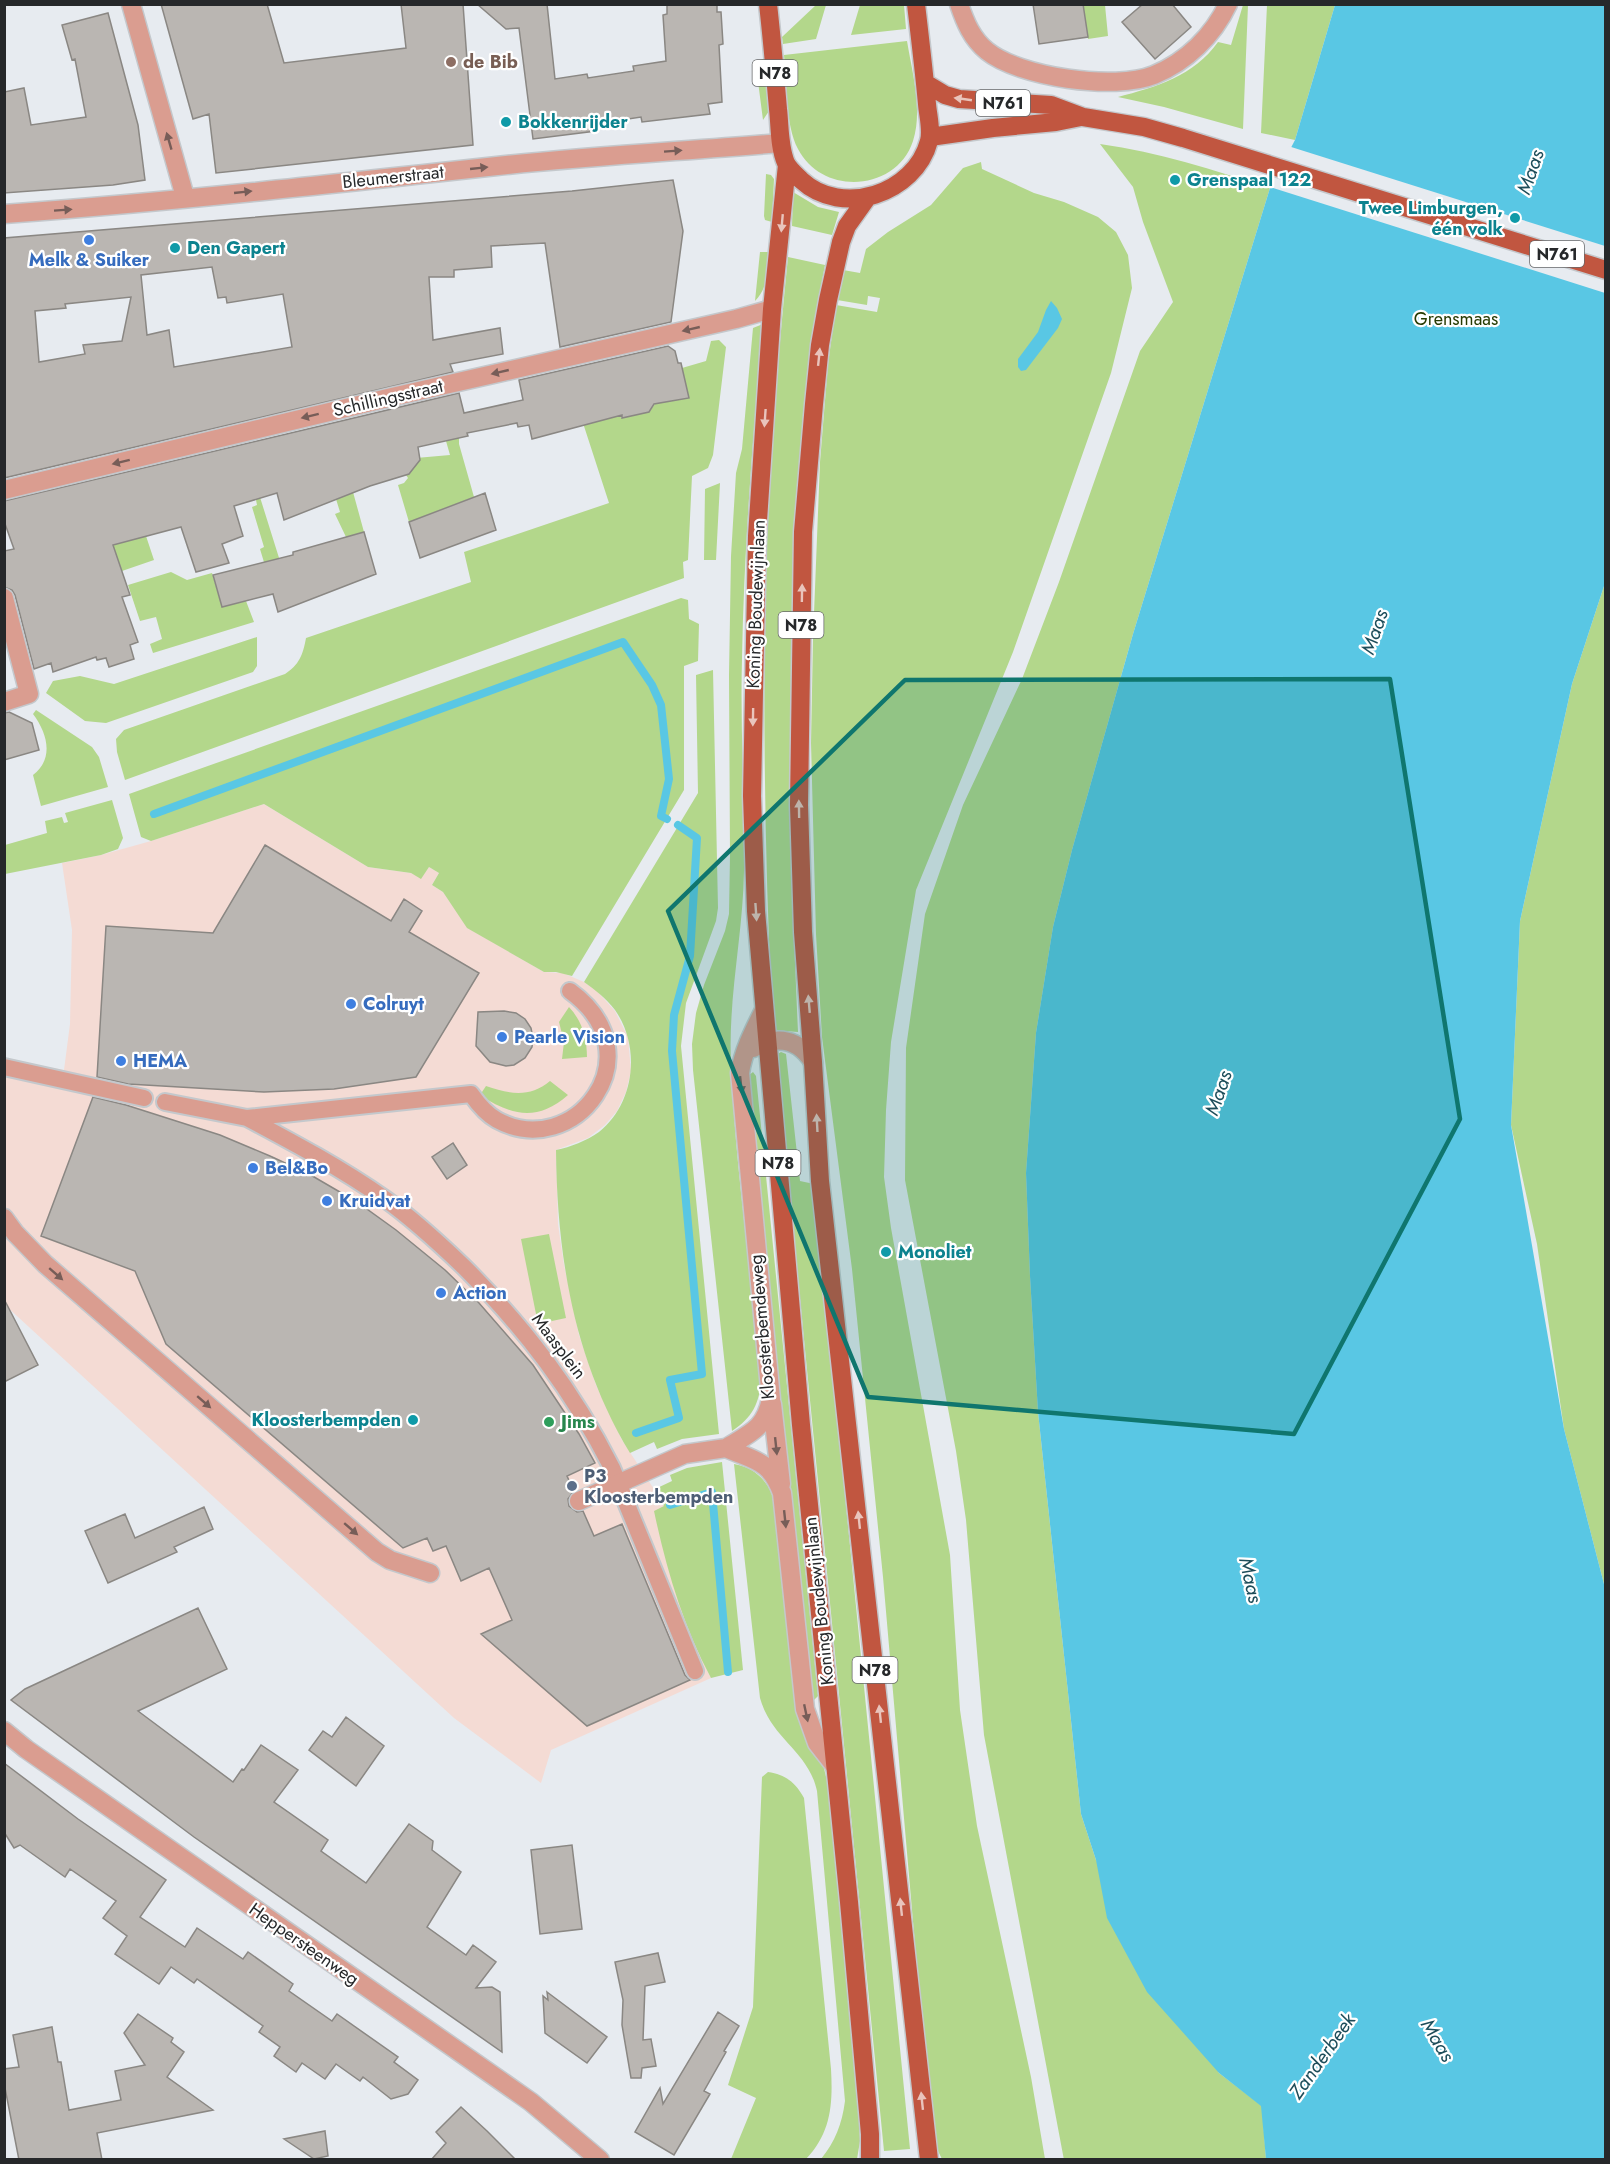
<svg xmlns="http://www.w3.org/2000/svg" width="1610" height="2164" font-family="Jost,sans-serif">
	<style>
		.commercial { fill: #f4dbd4 }
		.green { fill: #b3d78b }
		.water { fill: #59c7e4 }
		.pier { fill: #e7ebf0 }
		.lines { fill: none; stroke-linecap: round; stroke-linejoin: round }
		.stream { stroke: #59c7e4; stroke-width: 8 }
		.building { fill: #bab6b2; stroke: #8a8783; stroke-width: 1.5; fill-rule: evenodd }
		.pedestrian-casing { stroke: #c4c8cc; stroke-width: 20 }
		.minor-casing { stroke: #c4c8cc; stroke-width: 21 }
		.tertiary-casing { stroke: #c4c8cc; stroke-width: 21 }
		.primary-casing { stroke: #c4c8cc; stroke-width: 21 }
		.pedestrian { stroke: #da9d90; stroke-width: 16 }
		.minor { stroke: #da9d90; stroke-width: 18 }
		.tertiary { stroke: #da9d90; stroke-width: 18 }
		.primary { stroke: #c15640; stroke-width: 18 }
		.oneway { fill: #e9c4bc }
		.oneway2 { fill: #775d58 }
		.marked { fill: #0f766e; fill-opacity: 0.2; stroke: #0f766e; stroke-width: 4.5; stroke-linejoin: round }
		.education-dot { fill: #8d6e63; stroke: #fff; stroke-width: 2 }
		.culture-dot { fill: #0f9aa8; stroke: #fff; stroke-width: 2 }
		.shop-dot { fill: #3f7fe0; stroke: #fff; stroke-width: 2 }
		.leisure-dot { fill: #2e9e5b; stroke: #fff; stroke-width: 2 }
		.service-dot { fill: #5c6f8a; stroke: #fff; stroke-width: 2 }
		.labels { text-anchor: middle; stroke-width: 4.5; stroke-linejoin: round; paint-order: stroke }
		.shield { fill: #fff; stroke: #67686a; stroke-width: 1.5 }
		.shield-label { font-size: 16px; font-weight: bold; fill: #26282a }
		.education-label { font-size: 18px; font-weight: bold; fill: #785e54; stroke: #fff; text-anchor: start }
		.culture-label { font-size: 18px; font-weight: bold; fill: #0d838f; stroke: #fff; text-anchor: start }
		.street-label { font-size: 18px; fill: #26282a; stroke: #fff }
		.shop-label { font-size: 18px; font-weight: bold; fill: #366cbe; stroke: #fff; text-anchor: start }
		.park-label { font-size: 18px; fill: #263b03; stroke: #fff }
		.leisure-label { font-size: 18px; font-weight: bold; fill: #27864d; stroke: #fff; text-anchor: start }
		.service-label { font-size: 18px; font-weight: bold; fill: #4e5e75; stroke: #fff; text-anchor: start }
		.water-label { font-size: 20px; font-style: italic; fill: #1d4d5a; stroke: #fff }
	</style>
	<rect width="100%" height="100%" fill="#e7ebf0"/>
	<path class="commercial" d="M264,804L368,867L411,873L421,878L429,867L439,873L432,885L443,892L468,928L544,972L563,973L584,982L597,991L615,1011L628,1037L631,1071L626,1092L617,1111L605,1125L588,1138L556,1150L558,1224L564,1265L579,1335L596,1385L622,1440L665,1506L699,1654L711,1678L551,1750L541,1783L454,1718L5,1305L4,1059L64,1070L70,1024L72,930L62,863L101,855L151,841Z"/>
	<path class="green" d="M816,5H826L816,39L783,44L782,37Z
		M860,5H904L906,29L851,35Z
		M1083,5H1105L1108,36L1088,39Z
		M1243,5H1248L1243,129L1164,107L1118,97C1156,87 1194,76 1218,42L1231,45Z
		M1267,5H1335L1295,140L1261,133Z
		M907,41C912,72 923,110 913,141C897,191 823,197 798,149C785,124 787,84 784,55Z
		M766,58L771,108L763,120L756,66L758,61Z
		M1100,144C1159,152 1213,170 1270,188L1133,634L1072,850L1053,927L1036,1033L1026,1173L1030,1276L1038,1412L1081,1814L1096,1860L1219,2073L1262,2106L1266,2159L1064,2160L984,1735L966,1520L956,1451L905,1180L906,1048L925,914L963,805L1022,679L1059,582L1140,351L1173,302L1143,222L1133,187Z
		M981,162L982,169L1034,193L1064,202L1098,217L1116,232L1128,255L1132,288L1111,373L1013,652L916,890L891,1042L886,1110L884,1177L891,1228L950,1555L960,1710L977,1826L1031,2077L1045,2159H942L936,2147L931,2128L883,1577L852,1269L822,1037L816,934L811,743L813,639L820,462L828,364L836,305L877,312L880,298L868,296L867,305L837,300L843,270L860,273L866,249L888,232L931,205L963,168Z
		M766,174L771,175L774,179L772,222L765,220L764,216Z
		M793,192L818,207L839,212L832,235L792,226Z
		M760,252H769C768,270 768,288 755,301Z
		M788,257L825,265C819,297 813,328 809,360C802,414 800,469 797,523C787,693 790,862 798,1032L773,1030C766,892 763,754 765,616C767,496 776,376 788,257Z
		M763,324C753,435 744,546 742,658C740,729 745,800 744,871C743,935 728,998 731,1062C735,1168 752,1274 761,1379C760,1403 752,1418 732,1431L693,1070L692,1044L696,1013L704,985L725,931L729,914L730,856L729,675L731,556L736,473L742,449L753,328Z
		M719,340L726,347L713,455L708,468L692,476L688,560L683,562L684,578L125,780L117,752L116,739L124,730L285,674C299,665 303,655 306,638L471,582L464,552L609,503L582,420L608,409L622,418L649,412L682,368L706,361L711,341Z
		M459,435V444L474,497L409,522L398,485L404,483L408,478L406,475L416,458L450,455L446,441Z
		M720,483L716,560H704L705,489Z
		M353,492L364,532L346,537L335,514L340,512L336,499Z
		M259,494L285,577L270,582L260,549L264,547L252,507L257,505L255,495Z
		M146,536L154,560L122,571L106,546Z
		M171,572L187,580L212,573L222,607L246,601L254,622L153,653L150,644L162,639L156,617L140,621L128,585Z
		M1605,583V1588L1564,1429L1537,1244L1511,1125L1520,921L1572,684Z
		M681,598L688,600L689,619L699,624L698,661L684,666V790L572,976L556,972H544L467,928L443,892L432,885L439,873L429,867L421,879L411,873L368,867L264,804L151,841L141,837L129,794Z
		M257,637V666L253,672L106,723L85,721L46,693L53,681L80,676L114,684Z
		M713,670L718,908L716,921L686,1003L681,1046L719,1434L682,1439L657,1449L654,1442L630,1453C574,1360 557,1257 556,1150C571,1147 586,1141 599,1132C635,1103 641,1047 615,1010C606,998 595,990 584,982L698,793L696,675Z
		M36,710L92,747L99,757L108,787L41,806L33,775C54,759 48,734 33,714Z
		M112,800L123,838L118,849L101,855L5,874V845L47,833L45,821L62,817L64,823L68,822L65,813Z
		M569,1007C582,1021 587,1038 587,1057L562,1059L564,1042L559,1022Z
		M781,1052L786,1054L800,1181L814,1184L910,2149L884,2151L776,1055Z
		M753,1072L756,1076L818,1696L813,1701L810,1697L748,1076Z
		M550,1081L568,1095C537,1122 512,1116 480,1095L486,1086C509,1094 530,1098 550,1081Z
		M549,1234L566,1318L538,1324L521,1239Z
		M722,1462L743,1670L711,1678C683,1626 666,1568 654,1511L664,1506L653,1490L672,1481L670,1475L687,1468Z
		M734,1464C752,1467 766,1478 772,1495L810,1744L820,1762L821,1756L828,1785L858,2098L860,2141L857,2159H821C835,2142 842,2124 845,2101L817,1791C808,1750 772,1740 760,1698Z
		M768,1772C786,1775 795,1782 804,1798L831,2069C833,2104 831,2133 806,2159H731L756,2098L728,2085L753,2007L762,1777Z"/>
	<path class="water" d="M1335,5H1605V583L1572,684L1520,921L1511,1125L1564,1429L1605,1588V2159H1266L1261,2106L1219,2073L1147,1992L1107,1918L1096,1860L1081,1814L1038,1412L1030,1276L1026,1173L1036,1033L1053,927L1072,850L1133,634L1270,188L1295,140Z
		M1051,301L1057,308L1062,319L1058,328L1026,370L1021,371L1018,367V359L1038,332L1046,310Z"/>
	<path class="pier" d="M1288,146L1605,246V293L1267,186Z"/>
	<g class="lines">
		<path class="stream" d="M154,814L623,642L652,685L661,705L669,779L661,816L667,819
			M636,1433L679,1418L670,1380L702,1374L672,1051L674,1015L690,956L697,838L678,825
			M670,1505L712,1492L728,1672"/>
	</g>
	<path class="building" d="M161,4H267L284,63L406,48L401,4H463L473,145L216,173L209,114L193,119Z
		M477,4H547L555,79L587,74L588,78L634,71L633,66L666,61L663,15L667,14V4H717V12H721L723,44L719,45L722,102L708,104L710,114L642,122L641,117L595,124L596,131L533,139L519,28L506,29Z
		M1033,4H1083L1088,37L1039,44Z
		M1143,4H1172L1191,27L1155,59L1122,22Z
		M108,13L138,125L145,180L113,185L4,193V92L24,88L31,125L86,117L75,59L72,60L62,25Z
		M673,180L683,231L671,322L560,347L545,243L491,246L492,267L454,270V277H429L433,340L500,328L503,354L450,364L453,372L4,478V238L572,191ZM212,267L218,298L226,297L227,303L283,294L292,347L174,367L169,330L147,335L141,275ZM131,297L122,341L83,345L85,354L39,362L35,311L66,308L65,304Z
		M668,346L675,351L678,363H681L689,398L654,404L649,412L622,418V415L532,439L529,425L518,427L517,423L467,433L468,436L418,447L420,460L409,474L370,486L284,520L277,493L234,506L243,536L222,544L229,563L196,572L181,527L113,545L130,595L122,597L138,642L130,645L134,659L109,667L106,658L97,660L96,657L53,672L51,663L34,669L15,595L12,590L4,587V551L14,549L4,521V501L459,393L464,413L523,400L519,380Z
		M485,493L496,530L420,558L409,522Z
		M364,532L376,574L278,612L273,594L222,607L213,575L293,555V552Z
		M9,712L32,723L39,750L4,760V713Z
		M265,845L391,921L404,899L422,911L409,932L479,973L416,1077L334,1089L264,1092L128,1084L97,1077L106,926L213,933Z
		M504,1011L516,1013L525,1019L531,1028L533,1038L532,1047L525,1058L514,1065L506,1066L490,1062L476,1046L478,1012Z
		M93,1097L126,1105L220,1135L270,1156L309,1174L357,1202L396,1230L445,1270L479,1303L533,1365L579,1434L595,1463L567,1476L574,1491L568,1499L569,1506L577,1512L583,1511L594,1536L622,1524L685,1675L690,1680L587,1726L481,1634L512,1620L489,1568L461,1581L446,1546L433,1551L427,1538L403,1548L166,1344L135,1271L41,1236Z
		M453,1143L467,1165L447,1179L432,1157Z
		M4,1299L38,1365L4,1382Z
		M204,1507L213,1529L174,1547L177,1552L108,1583L85,1531L125,1514L135,1538Z
		M198,1608L227,1669L138,1711L233,1782L242,1769L244,1770L261,1745L298,1770L274,1802L328,1840L321,1851L366,1883L409,1824L433,1841L432,1850L461,1872L427,1927L466,1955L473,1945L496,1962L476,1988L492,1987L500,1992L502,2052L194,1837L11,1700L25,1689Z
		M346,1717L384,1746L356,1786L309,1750L323,1731L332,1737Z
		M4,1763L78,1819L166,1880L140,1917L185,1947L197,1928L243,1959L248,1952L293,1984L289,1991L332,2021L337,2014L398,2057L394,2062L418,2080L408,2094L391,2099L363,2077L360,2081L336,2064L325,2079L302,2063L296,2072L274,2056L280,2047L259,2032L263,2026L197,1979L194,1983L171,1967L159,1984L115,1954L127,1936L103,1918L116,1901L70,1869L65,1877L20,1845L14,1848L4,1832Z
		M572,1845L582,1929L540,1934L531,1850Z
		M658,1953L665,1982L645,1986L643,2040L651,2039L656,2066L642,2068L641,2078H631L622,2025L623,2000L615,1962Z
		M547,1992L607,2037L587,2063L545,2033L543,1996L548,2000Z
		M718,2012L739,2026L724,2051L726,2052L704,2091L710,2094L674,2155L635,2132L660,2088L663,2104Z
		M138,2014L173,2038L171,2042L184,2052L167,2077L213,2110L97,2133L102,2160H19L4,2083V2069L19,2067L13,2035L52,2027L58,2062H61L69,2110L121,2100L115,2071L145,2065L124,2033Z
		M461,2107L487,2131L516,2160H431L446,2143L436,2132Z
		M325,2131L328,2156L314,2159L284,2139Z"/>
	<g class="lines">
		<defs>
			<path id="pedestrian" d="M4,1067L144,1098
				M165,1102L247,1118L471,1094C478,1104 486,1114 497,1120C574,1162 658,1055 570,991
				M247,1118C294,1143 341,1168 385,1199C413,1219 439,1243 464,1267C525,1328 573,1391 612,1468L695,1671"/>
			<path id="minor" d="M131,4L185,197
				M959,4C965,22 972,39 987,51C1019,77 1115,91 1154,75C1186,62 1213,36 1228,4
				M4,214C169,202 333,184 497,166C591,156 686,151 781,143
				M4,490L392,397L736,319L772,309
				M4,598L29,694L4,702
				M764,1010C754,1030 743,1051 740,1073L771,1399C765,1429 750,1433 726,1448C755,1461 770,1460 782,1493L805,1709L817,1743L835,1766
				M753,1048C777,1035 799,1039 813,1062
				M4,1218L15,1233L45,1264L377,1552L390,1560L430,1573
				M772,1404L781,1484
				M579,1501L685,1454L726,1448"/>
			<path id="tertiary" d="M4,1731L26,1749L531,2102L600,2160"/>
			<path id="primary" d="M768,4C772,39 775,74 778,109C780,126 779,147 786,163C789,169 796,175 801,180C842,218 915,194 929,141C932,130 928,116 927,104C924,71 920,38 916,4
				M925,83L945,95L959,99L1051,105L1083,117L1144,127L1183,138L1606,270
				M930,137L993,128L1056,122L1081,117
				M787,165L772,309L757,536L752,796L756,911L801,1425L849,1902L870,2134V2160
				M867,198L847,226L841,242L828,300L820,345L814,404L803,532L799,805L803,932L813,1062L820,1181L929,2160"/>
		</defs>
		<use href="#pedestrian" class="pedestrian-casing"/>
		<use href="#minor" class="minor-casing"/>
		<use href="#tertiary" class="tertiary-casing"/>
		<use href="#primary" class="primary-casing"/>
		<use href="#pedestrian" class="pedestrian"/>
		<use href="#minor" class="minor"/>
		<use href="#tertiary" class="tertiary"/>
		<use href="#primary" class="primary"/>
	</g>
	<defs><path id="oneway-solid" d="M-6-.8H1V-3.2L6.5 0L1 3.2V.8H-6Z" transform="scale(1.5)"/></defs>
	<g class="oneway">
		<use href="#oneway-solid" transform="translate(963 99) rotate(-172)"/>
		<use href="#oneway-solid" transform="translate(782 223) rotate(95)"/>
		<use href="#oneway-solid" transform="translate(819 357) rotate(-84)"/>
		<use href="#oneway-solid" transform="translate(765 418) rotate(94)"/>
		<use href="#oneway-solid" transform="translate(802 593) rotate(-89)"/>
		<use href="#oneway-solid" transform="translate(753 717) rotate(91)"/>
		<use href="#oneway-solid" transform="translate(799 809) rotate(-91)"/>
		<use href="#oneway-solid" transform="translate(756 912) rotate(86)"/>
		<use href="#oneway-solid" transform="translate(809 1004) rotate(-95)"/>
		<use href="#oneway-solid" transform="translate(817 1123) rotate(-93)"/>
		<use href="#oneway-solid" transform="translate(859 1520) rotate(-96)"/>
		<use href="#oneway-solid" transform="translate(880 1714) rotate(-96)"/>
		<use href="#oneway-solid" transform="translate(901 1907) rotate(-96)"/>
		<use href="#oneway-solid" transform="translate(922 2101) rotate(-96)"/>
	</g>
	<g class="oneway2">
		<use href="#oneway-solid" transform="translate(169 141) rotate(-106)"/>
		<use href="#oneway-solid" transform="translate(673 151) rotate(-4)"/>
		<use href="#oneway-solid" transform="translate(479 168) rotate(-6)"/>
		<use href="#oneway-solid" transform="translate(243 192) rotate(-6)"/>
		<use href="#oneway-solid" transform="translate(63 210) rotate(-4)"/>
		<use href="#oneway-solid" transform="translate(691 329) rotate(167)"/>
		<use href="#oneway-solid" transform="translate(500 372) rotate(167)"/>
		<use href="#oneway-solid" transform="translate(310 416) rotate(166)"/>
		<use href="#oneway-solid" transform="translate(121 462) rotate(166)"/>
		<use href="#oneway-solid" transform="translate(741 1085) rotate(84)"/>
		<use href="#oneway-solid" transform="translate(56 1274) rotate(41)"/>
		<use href="#oneway-solid" transform="translate(204 1402) rotate(41)"/>
		<use href="#oneway-solid" transform="translate(776 1446) rotate(84)"/>
		<use href="#oneway-solid" transform="translate(785 1519) rotate(84)"/>
		<use href="#oneway-solid" transform="translate(351 1529) rotate(41)"/>
		<use href="#oneway-solid" transform="translate(806 1713) rotate(78)"/>
	</g>
	<path class="marked" d="M1390,679L1460,1119L1294,1434L868,1397L668,911L905,680Z"/>
	<circle class="education-dot" cx="451" cy="62" r="6"/>
	<g class="culture-dot">
		<circle cx="506" cy="122" r="6"/>
		<circle cx="1175" cy="180" r="6"/>
		<circle cx="1515" cy="218" r="6"/>
		<circle cx="175" cy="248" r="6"/>
		<circle cx="886" cy="1252" r="6"/>
		<circle cx="413" cy="1420" r="6"/>
	</g>
	<g class="shop-dot">
		<circle cx="89" cy="240" r="6"/>
		<circle cx="351" cy="1004" r="6"/>
		<circle cx="502" cy="1037" r="6"/>
		<circle cx="121" cy="1061" r="6"/>
		<circle cx="253" cy="1168" r="6"/>
		<circle cx="327" cy="1201" r="6"/>
		<circle cx="441" cy="1293" r="6"/>
	</g>
	<circle class="leisure-dot" cx="549" cy="1422" r="6"/>
	<circle class="service-dot" cx="572" cy="1486" r="6"/>
	<g class="labels">
		<g class="shield">
			<rect x="752.5" y="60" width="45" height="26" rx="4.5"/>
			<rect x="976" y="90" width="54" height="26" rx="4.5"/>
			<rect x="1530" y="241" width="54" height="26" rx="4.5"/>
			<rect x="778.5" y="612" width="45" height="26" rx="4.5"/>
			<rect x="755.5" y="1150" width="45" height="26" rx="4.5"/>
			<rect x="852.5" y="1657" width="45" height="26" rx="4.5"/>
		</g>
		<g class="shield-label">
			<text x="775" y="79">N78</text>
			<text x="1003" y="109">N761</text>
			<text x="1557" y="260">N761</text>
			<text x="801" y="631">N78</text>
			<text x="778" y="1169">N78</text>
			<text x="875" y="1676">N78</text>
		</g>
		<g class="education-label">
			<text x="463" y="68">de Bib</text>
		</g>
		<g class="culture-label">
			<text x="518" y="128">Bokkenrijder</text>
			<text x="1187" y="186">Grenspaal 122</text>
			<text x="1503" y="214" text-anchor="end">Twee Limburgen,<tspan x="1503" dy="21">één volk</tspan></text>
			<text x="187" y="254">Den Gapert</text>
			<text x="898" y="1258">Monoliet</text>
			<text x="401" y="1426" text-anchor="end">Kloosterbempden</text>
		</g>
		<g class="street-label">
			<text transform="translate(393 177) rotate(-6)" y="6">Bleumerstraat</text>
			<text transform="translate(388 398) rotate(-13)" y="6">Schillingsstraat</text>
			<text transform="translate(756 604) rotate(-88)" y="6">Koning Boudewijnlaan</text>
			<text transform="translate(762 1327) rotate(-95)" y="6">Kloosterbemdeweg</text>
			<text transform="translate(559 1346) rotate(53)" y="6">Maasplein</text>
			<text transform="translate(819 1601) rotate(-96)" y="6">Koning Boudewijnlaan</text>
			<text transform="translate(304 1944) rotate(35)" y="6">Heppersteenweg</text>
		</g>
		<g class="shop-label">
			<text x="89" y="266" text-anchor="middle">Melk &amp; Suiker</text>
			<text x="363" y="1010">Colruyt</text>
			<text x="514" y="1043">Pearle Vision</text>
			<text x="133" y="1067">HEMA</text>
			<text x="265" y="1174">Bel&amp;Bo</text>
			<text x="339" y="1207">Kruidvat</text>
			<text x="453" y="1299">Action</text>
		</g>
		<g class="park-label">
			<text x="1456" y="325">Grensmaas</text>
		</g>
		<g class="leisure-label">
			<text x="561" y="1428">Jims</text>
		</g>
		<g class="service-label">
			<text x="584" y="1482">P3<tspan x="584" dy="21">Kloosterbempden</tspan></text>
		</g>
		<g class="water-label">
			<text transform="translate(1530 172) rotate(-71)" y="7">Maas</text>
			<text transform="translate(1374 632) rotate(-71)" y="7">Maas</text>
			<text transform="translate(1218 1093) rotate(-71)" y="7">Maas</text>
			<text transform="translate(1251 1580) rotate(77)" y="7">Maas</text>
			<text transform="translate(1438 2040) rotate(59)" y="7">Maas</text>
			<text transform="translate(1322 2056) rotate(-55)" y="7">Zanderbeek</text>
		</g>
	</g>
	<rect width="1610" height="2164" fill="none" stroke="#26282a" stroke-width="12"/>
</svg>
